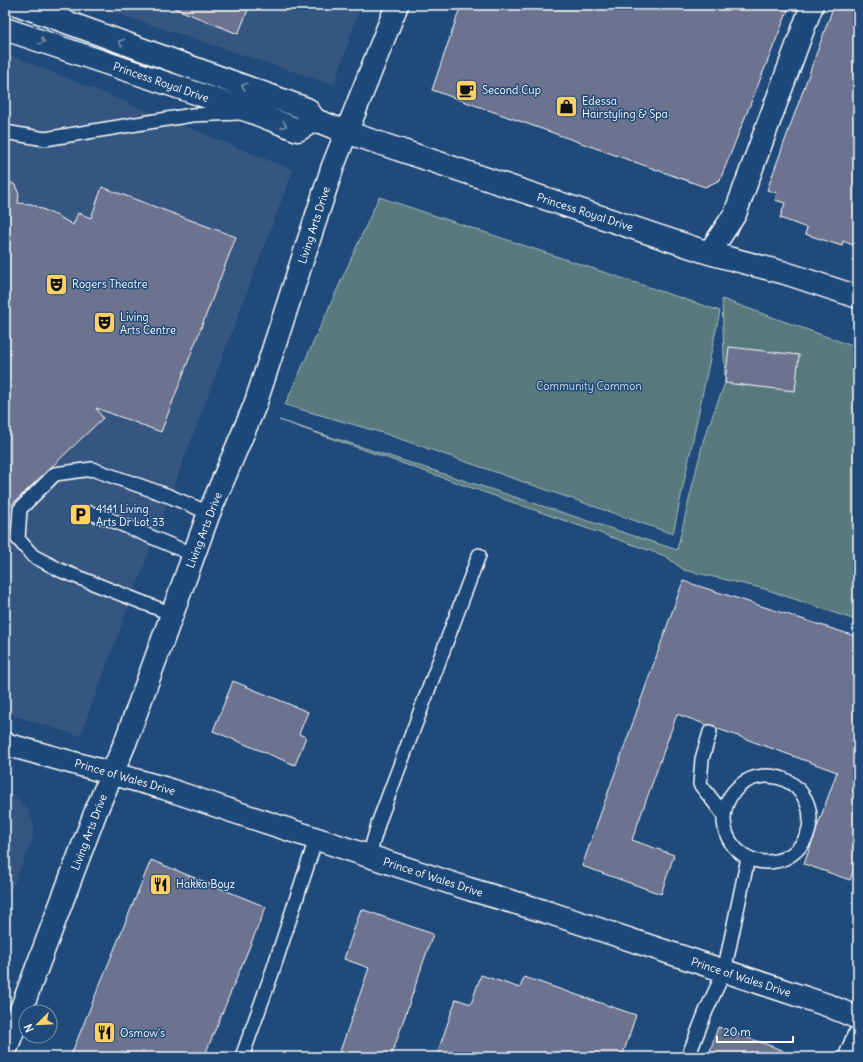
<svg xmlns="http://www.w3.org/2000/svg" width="863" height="1062" font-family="Delius,sans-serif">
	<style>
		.built { fill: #365680 }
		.green { fill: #587a7e; stroke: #acbcbe }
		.building { fill: #6c738f; stroke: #fff }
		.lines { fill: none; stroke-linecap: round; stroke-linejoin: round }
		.lane-casing { stroke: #fff; stroke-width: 16 }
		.street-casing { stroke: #fff; stroke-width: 25 }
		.secondary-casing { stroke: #fff; stroke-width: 25 }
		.lane { stroke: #1f4a7a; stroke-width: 13 }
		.street { stroke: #1f4a7a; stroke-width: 22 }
		.secondary { stroke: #1f4a7a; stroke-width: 22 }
		.oneway { stroke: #7992af }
		.labels { text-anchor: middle; stroke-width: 3; stroke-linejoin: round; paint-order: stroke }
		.street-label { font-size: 11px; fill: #fff; stroke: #1f4a7a }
		.poi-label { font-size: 11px; fill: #fff; stroke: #1f4a7a; text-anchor: start }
		.park-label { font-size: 11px; fill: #d5dedf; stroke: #1f4a7a }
	</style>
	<rect width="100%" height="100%" fill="#1f4a7a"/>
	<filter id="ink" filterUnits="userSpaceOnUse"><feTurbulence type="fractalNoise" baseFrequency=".025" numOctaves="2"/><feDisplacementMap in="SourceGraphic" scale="8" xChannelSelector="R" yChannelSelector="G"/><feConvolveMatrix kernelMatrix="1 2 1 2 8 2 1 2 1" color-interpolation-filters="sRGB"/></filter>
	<g filter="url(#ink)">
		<path class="built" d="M91,5H361L334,85Z
			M5,53L293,170L80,736L5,713Z
			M5,790L18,800L29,810L34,827L31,845L5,903Z"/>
		<path class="green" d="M379,197L720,311L673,534L383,433L285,405Z
			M722,299L858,348V621L765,589L684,570L665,556L279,420L677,550L704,438L725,383Z"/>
		<path class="building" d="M167,5H250L238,34Z
			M461,5H790L720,180L705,187L432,90Z
			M834,5H858V247L843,241L842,246L805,234L807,228L780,218L785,203L775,200L777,193L767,190Z
			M5,181L10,182L15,185L19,194L18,203L31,204L58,216L73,225L78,213L91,218L102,187L236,237L161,432L96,408L103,418L5,511Z
			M729,347L799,355L795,391L725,383Z
			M683,581L858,637V857L850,880L804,864L837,772L677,714L632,840L674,855L661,894L582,866Z
			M233,681L308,712L299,734L306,737L295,765L213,731Z
			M151,860L266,907L204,1057H70Z
			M361,909L433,934L391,1057H338L369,968L344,959Z
			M481,975L520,988L524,977L636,1015L622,1057H525L516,1054L515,1057H436L456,999L471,1004Z
			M718,1027L782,1050L789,1057H708Z"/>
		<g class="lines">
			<defs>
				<path id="lane" d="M5,132L45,139L192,115L239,113
					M80,515L90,513L109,519L194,555
					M172,614L62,571L33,556L18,539L20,509L55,474L92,469L169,496L209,513
					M710,732L702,759L700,784L724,815
					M724 819a43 43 0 1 1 86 0a43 43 0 1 1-86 0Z
					M369,856L379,821L479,555
					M242,1057L272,973L316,839
					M688,1057L706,1011L724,972L748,858"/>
				<path id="street" d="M19,5L307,109L315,120L346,132L709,253L785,273L858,297
					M5,29L252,112L298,130L315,120
					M709,253L735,214L812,5
					M5,744L164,788L241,814L469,889L550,913L827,1005L858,1018
					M5,1052L96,811L125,743L209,513L255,405L333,166L397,5"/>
				<path id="secondary" d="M850,1057L858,1037"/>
			</defs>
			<use href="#lane" class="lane-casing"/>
			<use href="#street" class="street-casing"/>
			<use href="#secondary" class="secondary-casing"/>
			<use href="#lane" class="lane"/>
			<use href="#street" class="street"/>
			<use href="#secondary" class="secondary"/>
		</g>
		<defs><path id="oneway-chevron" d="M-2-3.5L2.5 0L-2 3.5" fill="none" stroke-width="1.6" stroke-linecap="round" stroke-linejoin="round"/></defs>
		<g class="oneway">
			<use href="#oneway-chevron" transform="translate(42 41) rotate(19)"/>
			<use href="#oneway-chevron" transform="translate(121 42) rotate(-160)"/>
			<use href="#oneway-chevron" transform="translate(244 86) rotate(-160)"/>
			<use href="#oneway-chevron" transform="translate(284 125) rotate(21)"/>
		</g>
	</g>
	<defs>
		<symbol id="cafe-square" viewBox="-11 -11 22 22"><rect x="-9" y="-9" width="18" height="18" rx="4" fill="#ffd166" stroke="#1f4a7a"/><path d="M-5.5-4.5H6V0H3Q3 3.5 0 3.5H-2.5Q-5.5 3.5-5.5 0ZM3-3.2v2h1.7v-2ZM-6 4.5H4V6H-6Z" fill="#111"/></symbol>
		<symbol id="shop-square" viewBox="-11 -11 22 22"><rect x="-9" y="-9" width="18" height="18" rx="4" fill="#ffd166" stroke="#1f4a7a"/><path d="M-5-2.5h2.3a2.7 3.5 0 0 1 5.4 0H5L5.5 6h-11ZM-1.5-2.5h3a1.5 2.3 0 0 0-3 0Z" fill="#111"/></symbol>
		<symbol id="theatre-square" viewBox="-11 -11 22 22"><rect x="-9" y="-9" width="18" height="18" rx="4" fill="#ffd166" stroke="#1f4a7a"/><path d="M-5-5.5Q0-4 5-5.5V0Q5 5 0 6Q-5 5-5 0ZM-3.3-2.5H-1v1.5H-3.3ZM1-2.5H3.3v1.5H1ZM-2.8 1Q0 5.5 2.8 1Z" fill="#111"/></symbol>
		<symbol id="parking-square" viewBox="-11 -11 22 22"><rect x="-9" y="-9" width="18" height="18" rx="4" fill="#ffd166" stroke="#1f4a7a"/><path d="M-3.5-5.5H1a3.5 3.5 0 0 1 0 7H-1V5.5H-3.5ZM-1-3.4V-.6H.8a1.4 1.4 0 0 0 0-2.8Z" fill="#111"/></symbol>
		<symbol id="restaurant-square" viewBox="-11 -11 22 22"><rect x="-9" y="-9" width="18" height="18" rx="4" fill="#ffd166" stroke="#1f4a7a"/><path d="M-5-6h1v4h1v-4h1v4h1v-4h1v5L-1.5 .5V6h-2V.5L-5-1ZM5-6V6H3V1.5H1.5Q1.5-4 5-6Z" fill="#111"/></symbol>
	</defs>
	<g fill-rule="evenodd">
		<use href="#cafe-square" x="454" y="78" width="25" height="25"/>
		<use href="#shop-square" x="554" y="94" width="25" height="25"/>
		<use href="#theatre-square" x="44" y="272" width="25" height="25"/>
		<use href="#theatre-square" x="92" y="310" width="25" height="25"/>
		<use href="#parking-square" x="68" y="502" width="25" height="25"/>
		<use href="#restaurant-square" x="148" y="872" width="25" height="25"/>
		<use href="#restaurant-square" x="92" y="1020" width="25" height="25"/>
	</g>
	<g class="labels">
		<g class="street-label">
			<text transform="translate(161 82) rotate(19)" y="4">Princess Royal Drive</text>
			<text transform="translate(585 212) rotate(18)" y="4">Princess Royal Drive</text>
			<text transform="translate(314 225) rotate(-72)" y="4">Living Arts Drive</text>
			<text transform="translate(204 530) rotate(-69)" y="4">Living Arts Drive</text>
			<text transform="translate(125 777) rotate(16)" y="4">Prince of Wales Drive</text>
			<text transform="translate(89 832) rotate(-69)" y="4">Living Arts Drive</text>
			<text transform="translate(433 877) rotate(18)" y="4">Prince of Wales Drive</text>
			<text transform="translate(741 977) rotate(18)" y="4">Prince of Wales Drive</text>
		</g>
		<g class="poi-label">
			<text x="482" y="94">Second Cup</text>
			<text x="582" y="105">Edessa<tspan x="582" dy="13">Hairstyling &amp; Spa</tspan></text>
			<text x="72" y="288">Rogers Theatre</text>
			<text x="120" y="321">Living<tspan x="120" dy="13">Arts Centre</tspan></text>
			<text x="96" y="513">4141 Living<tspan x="96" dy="13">Arts Dr Lot 33</tspan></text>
			<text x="176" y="888">Hakka Boyz</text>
			<text x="120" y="1037">Osmow's</text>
		</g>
		<g class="park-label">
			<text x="589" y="390">Community Common</text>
		</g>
	</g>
	<rect width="863" height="1062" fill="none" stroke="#1f4a7a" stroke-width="20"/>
	<rect x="10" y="10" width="843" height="1042" fill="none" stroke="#fff" stroke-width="1.5" filter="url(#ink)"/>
	<g transform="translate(38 1024) rotate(246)"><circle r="19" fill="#1f4a7a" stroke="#7992af"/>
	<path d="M0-3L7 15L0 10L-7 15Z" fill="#ffd166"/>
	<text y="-6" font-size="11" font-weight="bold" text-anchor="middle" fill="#ffffff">N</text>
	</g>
	<path d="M717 1036v6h76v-6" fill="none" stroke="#ffffff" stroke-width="2"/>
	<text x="723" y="1036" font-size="12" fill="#ffffff" stroke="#1f4a7a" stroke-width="3" paint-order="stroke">20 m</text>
</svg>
